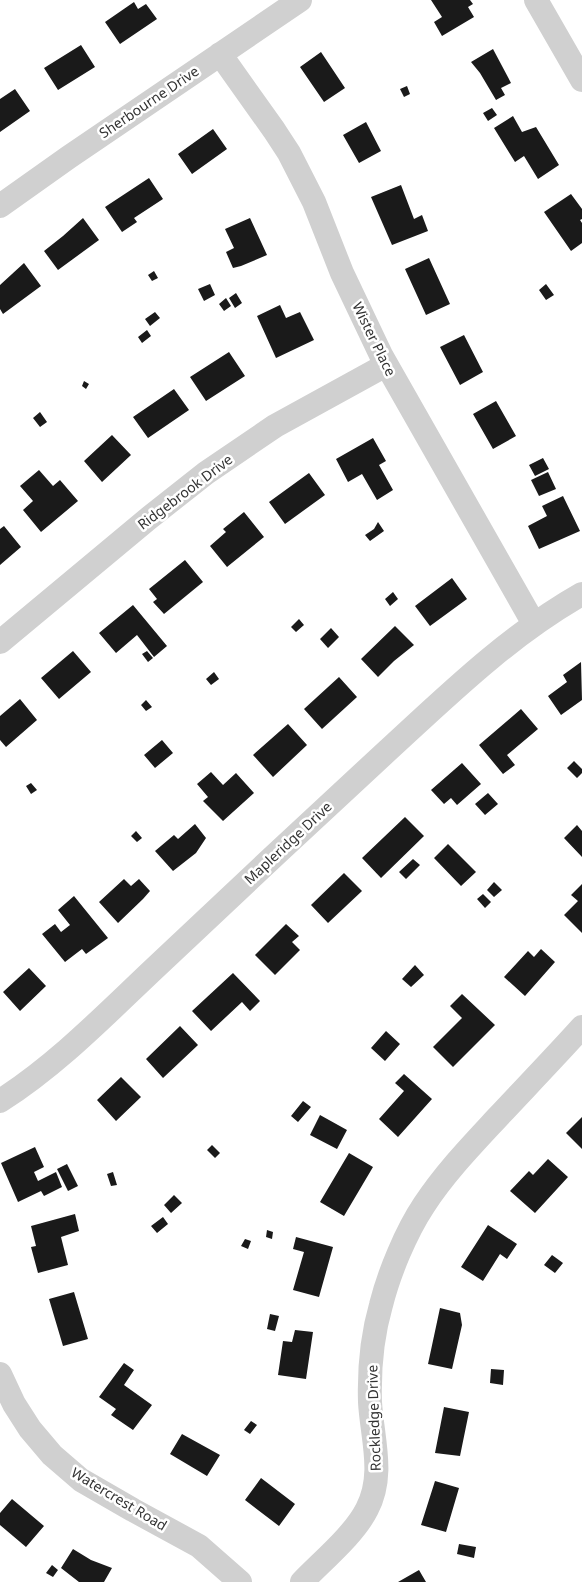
<svg xmlns="http://www.w3.org/2000/svg" width="582" height="1582" font-family="'Noto Sans',sans-serif">
	<style>
		.building { fill: #1a1a1a }
		.lines { fill: none; stroke-linecap: round; stroke-linejoin: round }
		.minor { stroke: #d0d0d0; stroke-width: 24 }
		.labels { text-anchor: middle; stroke-width: 5; stroke-linejoin: round; paint-order: stroke }
		.street-label { font-size: 14px; fill: #333; stroke: #fff }
	</style>
	<rect width="100%" height="100%" fill="#fff"/>
	<path class="building" d="M431,0H470L473,4L468,7L474,17L442,36L434,22L442,17Z
		M134,2L138,9L146,4L157,19L120,44L105,22Z
		M81,45L95,67L58,90L44,68Z
		M493,49L511,83L501,88L505,95L496,100L480,73L471,62Z
		M321,52L345,88L324,102L300,67Z
		M407,86L410,94L404,97L400,89Z
		M15,89L30,111L0,132V99Z
		M492,108L497,115L488,121L483,113Z
		M513,116L522,132L536,127L559,165L538,179L524,156L515,162L494,128Z
		M366,122L381,151L359,163L343,135Z
		M213,129L227,149L192,174L178,154Z
		M149,178L163,199L134,218L137,222L122,232L105,207Z
		M401,185L414,219L422,215L428,231L392,245L371,197Z
		M571,194L582,209V219L580,220L582,223V243L571,251L544,212Z
		M83,218L99,240L58,270L44,251L63,236Z
		M250,218L267,255L241,266L233,268L226,252L234,248L225,229Z
		M429,258L450,304L426,315L405,269Z
		M24,263L41,286L3,314L0,309V285Z
		M154,271L158,278L152,281L148,275Z
		M210,284L215,295L204,301L198,289Z
		M546,284L554,295L546,300L539,290Z
		M236,293L242,303L235,308L229,298Z
		M226,298L231,306L224,311L219,304Z
		M280,305L286,318L300,312L314,340L276,358L257,316Z
		M155,312L160,318L150,326L145,319Z
		M147,330L151,336L142,343L138,337Z
		M464,335L483,372L460,385L440,347Z
		M229,352L245,376L206,401L190,377Z
		M84,381L89,384L86,389L82,386Z
		M174,389L189,410L148,438L133,417Z
		M496,401L516,436L493,449L473,414Z
		M40,412L47,422L40,427L33,418Z
		M112,435L131,455L102,482L84,461Z
		M373,438L386,461L379,465L393,490L377,500L362,474L348,482L336,459Z
		M543,458L549,469L535,476L529,465Z
		M39,470L53,486L60,480L78,501L41,532L23,510L33,501L20,486Z
		M548,472L556,489L539,496L531,480Z
		M309,473L325,495L285,524L269,502Z
		M563,496L580,531L539,549L528,526L547,516L542,506Z
		M244,512L264,537L227,567L210,546L226,532L223,529Z
		M378,522L384,531L370,541L365,535L374,529Z
		M4,526L21,547L0,565V529Z
		M185,560L203,582L164,614L153,602L157,599L149,589Z
		M452,578L467,599L430,626L415,606Z
		M393,592L398,599L390,606L385,599Z
		M133,605L167,646L154,657L137,635L116,653L99,633Z
		M299,619L304,625L296,632L291,627Z
		M395,626L414,645L394,661L378,677L361,659Z
		M331,628L339,637L328,648L320,639Z
		M73,651L91,672L59,699L41,678Z
		M147,651L153,658L148,662L142,654Z
		M581,662L582,700L561,715L548,696L567,682L563,675Z
		M214,672L219,679L211,685L206,679Z
		M339,677L357,697L322,729L304,709Z
		M20,699L37,720L6,747L0,740V716Z
		M146,700L152,707L146,711L141,705Z
		M521,709L538,729L507,755L515,765L503,774L479,745Z
		M288,724L307,745L273,777L253,755Z
		M162,740L173,753L155,768L144,755Z
		M574,761L582,769V773L577,778L567,768Z
		M462,763L481,784L457,805L451,798L444,804L431,790Z
		M211,772L223,785L236,773L254,793L223,821L203,801L208,797L197,784Z
		M31,783L37,790L31,794L26,786Z
		M488,793L498,804L485,815L475,804Z
		M405,817L424,836L381,878L362,858Z
		M195,824L206,838L196,853L173,871L155,851L174,835L178,839Z
		M577,825L582,831V857L564,838Z
		M136,831L142,838L137,842L131,836Z
		M448,844L476,872L461,886L434,858Z
		M413,859L420,865L406,879L399,872Z
		M344,873L362,891L328,923L311,905Z
		M124,879L131,886L139,879L150,891L143,899L118,923L99,902Z
		M494,882L502,890L494,897L487,890Z
		M582,884V933L564,915L578,901L571,895Z
		M483,894L491,902L485,908L477,899Z
		M74,896L108,938L86,954L82,949L65,962L42,934L55,924L61,932L70,925L58,910Z
		M286,924L299,936L292,942L300,950L275,975L255,955Z
		M541,949L555,962L525,996L504,977L528,951L534,957Z
		M415,965L424,975L411,987L402,979Z
		M29,968L46,986L20,1011L3,992Z
		M233,973L260,1001L250,1011L242,1002L211,1031L192,1011Z
		M462,994L495,1025L453,1067L433,1047L462,1018L450,1006Z
		M180,1026L198,1045L163,1078L146,1059Z
		M386,1031L400,1044L385,1061L371,1048Z
		M404,1074L432,1099L398,1137L379,1119L404,1091L395,1083Z
		M121,1077L141,1097L116,1121L97,1100Z
		M303,1101L311,1107L298,1122L291,1116Z
		M320,1115L347,1130L337,1149L310,1135Z
		M582,1117V1149L566,1133Z
		M212,1145L220,1153L215,1158L207,1150Z
		M35,1147L44,1167L34,1172L38,1181L56,1172L62,1187L44,1196L41,1191L18,1202L1,1163Z
		M349,1153L373,1167L344,1216L320,1202Z
		M548,1159L568,1177L535,1213L510,1191L529,1171L533,1175Z
		M67,1164L78,1186L68,1191L57,1169Z
		M113,1172L117,1185L111,1186L107,1174Z
		M174,1195L182,1203L171,1213L164,1205Z
		M75,1214L79,1231L61,1237L68,1265L38,1273L31,1247L36,1246L31,1226Z
		M163,1217L168,1224L157,1233L151,1226Z
		M488,1225L517,1244L507,1259L500,1254L483,1281L461,1267Z
		M267,1230L273,1232L272,1239L266,1237Z
		M296,1237L333,1247L319,1297L293,1290L304,1252L293,1249Z
		M245,1239L251,1241L248,1249L241,1246Z
		M552,1255L563,1263L555,1273L544,1265Z
		M74,1292L88,1339L63,1346L49,1299Z
		M440,1308L460,1313L462,1325L452,1369L428,1364Z
		M270,1314L279,1316L275,1331L267,1329Z
		M295,1330L313,1332L306,1379L278,1375L283,1341L292,1342Z
		M124,1363L134,1370L124,1385L152,1405L133,1430L111,1415L116,1409L99,1397Z
		M491,1369L504,1370L503,1385L490,1383Z
		M444,1407L469,1412L460,1456L435,1453Z
		M251,1421L257,1425L250,1434L244,1430Z
		M182,1434L220,1455L207,1476L170,1454Z
		M261,1478L295,1504L279,1526L245,1500Z
		M435,1481L459,1488L446,1532L421,1525Z
		M12,1499L44,1526L26,1547L0,1525V1513Z
		M459,1544L476,1547L474,1558L457,1554Z
		M73,1549L91,1560L112,1568L104,1582H79L61,1568Z
		M52,1565L58,1570L53,1577L46,1573Z
		M419,1570L426,1582H398Z"/>
	<g class="lines">
		<path class="minor" d="M536,0L582,80
			M220,54L274,130L289,153L314,202L342,273L381,355L534,624
			M0,206L69,157L300,0
			M0,642L149,518L206,473L275,426L386,365
			M0,1101C58,1064 106,1014 156,967C232,895 309,823 386,752C448,695 508,636 582,594
			M0,1374L14,1404L30,1429L52,1455L81,1480L133,1510L199,1546L240,1582
			M302,1582C322,1561 354,1535 367,1509C385,1475 372,1438 370,1402C369,1369 372,1336 381,1305C389,1273 406,1232 424,1205C445,1173 471,1146 497,1118C525,1088 554,1058 582,1027"/>
	</g>
	<g class="labels">
		<g class="street-label">
			<text transform="translate(149 102) rotate(-34)" y="5">Sherbourne Drive</text>
			<text transform="translate(374 339) rotate(64)" y="5">Wister Place</text>
			<text transform="translate(185 492) rotate(-37)" y="5">Ridgebrook Drive</text>
			<text transform="translate(288 843) rotate(-43)" y="5">Mapleridge Drive</text>
			<text transform="translate(374 1418) rotate(-92)" y="5">Rockledge Drive</text>
			<text transform="translate(119 1499) rotate(31)" y="5">Watercrest Road</text>
		</g>
	</g>
</svg>
